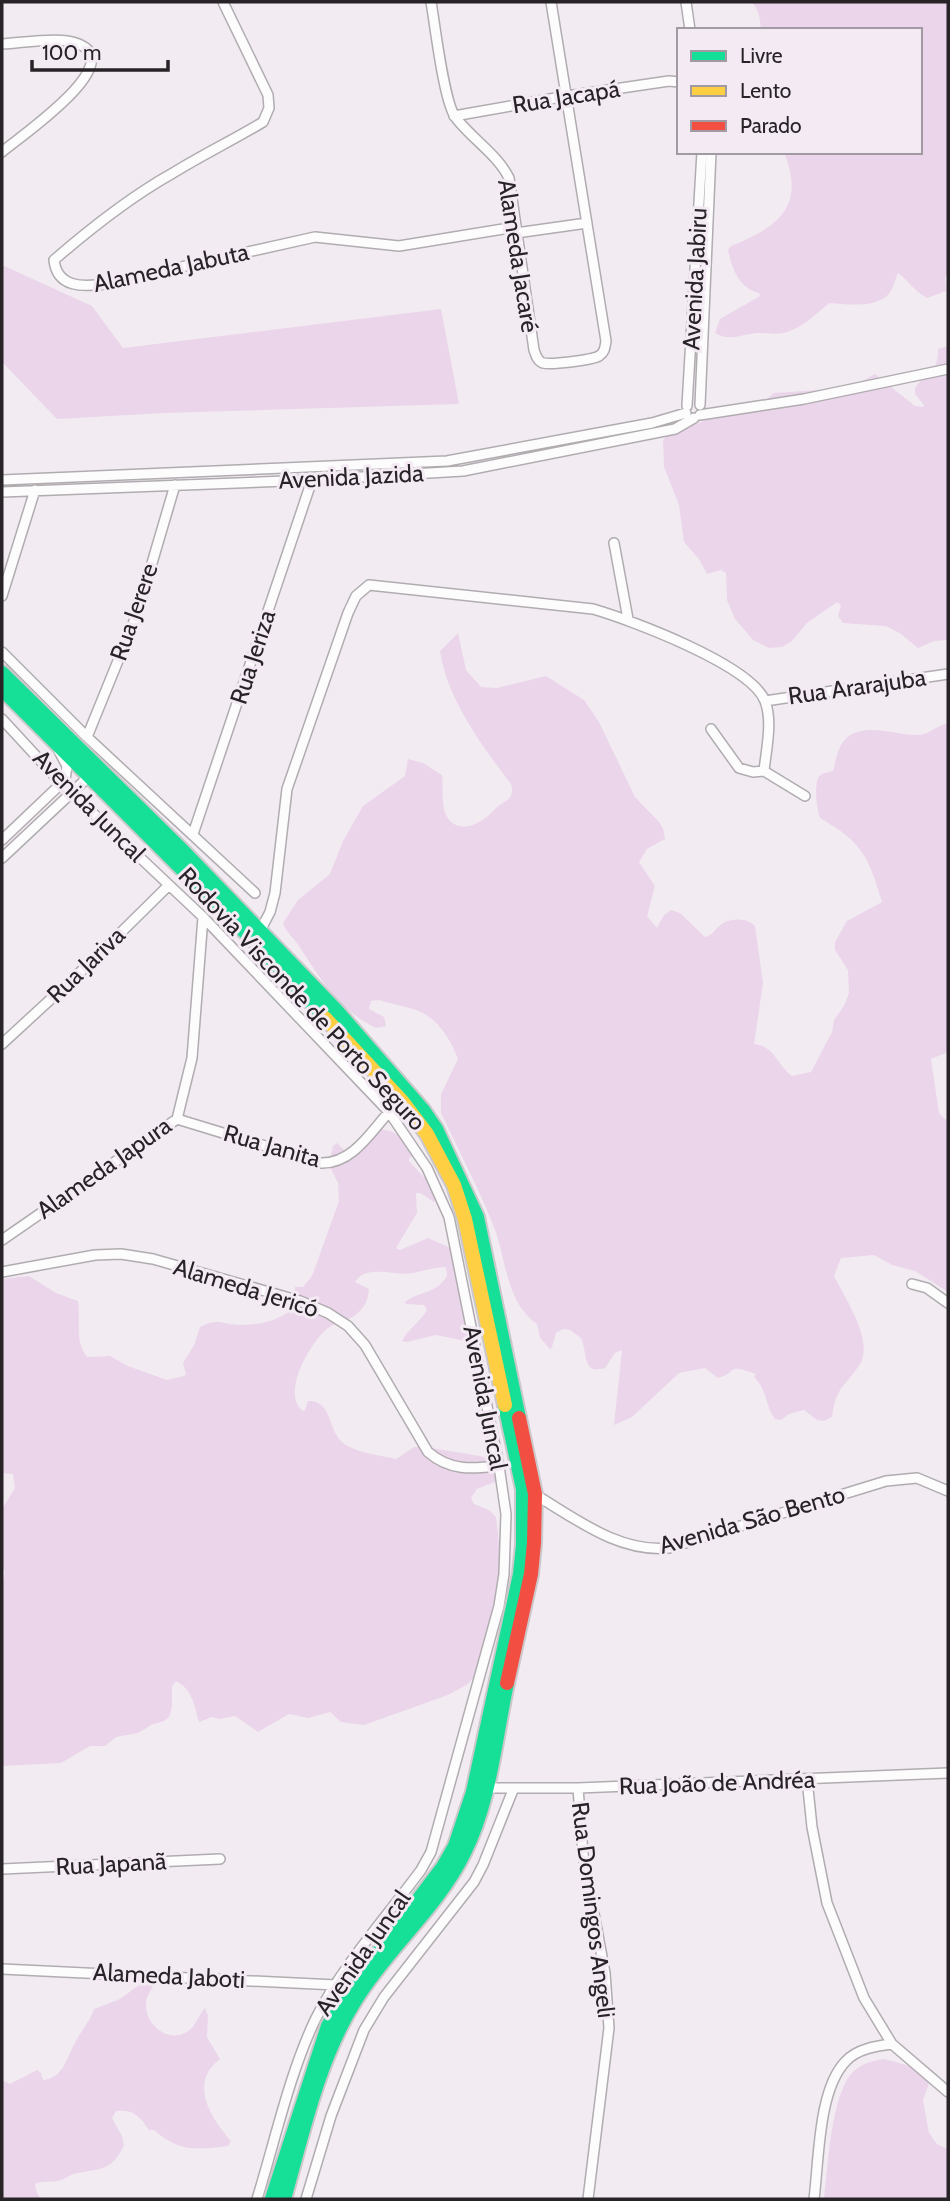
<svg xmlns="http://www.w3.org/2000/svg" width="950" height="2201" font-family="Cabin,sans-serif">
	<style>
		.green { fill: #ebd5ea }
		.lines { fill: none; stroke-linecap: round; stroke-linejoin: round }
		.street-casing { stroke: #b0acb0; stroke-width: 12 }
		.fast-casing { stroke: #cbc8cb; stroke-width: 18 }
		.slow-casing { stroke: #cbc8cb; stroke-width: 18 }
		.jam-casing { stroke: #cbc8cb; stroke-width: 18 }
		.street { stroke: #fdfcfd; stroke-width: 9 }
		.fast { stroke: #16e098; stroke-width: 14 }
		.slow { stroke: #ffcf43; stroke-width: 14 }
		.jam { stroke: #f24e42; stroke-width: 14 }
		.labels { text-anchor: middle; stroke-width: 6; stroke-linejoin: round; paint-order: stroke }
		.street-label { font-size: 24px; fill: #272327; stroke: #f4eaf4 }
	</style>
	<rect width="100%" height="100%" fill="#f2ecf2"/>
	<path class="green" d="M751,2H948V273L945,278L946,291L927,298C913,290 910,282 898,273C895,280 893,289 889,294C874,309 847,304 829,303C816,314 803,327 787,332C778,335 767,333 758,333C743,334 729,342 715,333L720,319L760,296L759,293C739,288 732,269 728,250L731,246C778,227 806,207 784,152H920V30H761C760,20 759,8 751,2Z
		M2,265L92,306L123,348L441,309L459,404L164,413L57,419L2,362Z
		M948,346V640L934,641L918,648L901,634L886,626L843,623L838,616L841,605L837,602L807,623L792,641L782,647L769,648L753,640L735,619L727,600L726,573L721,570L707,574L699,559L684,542L679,505L664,467L663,440L666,436L706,420L746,413L757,408L774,393L850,388L875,374L915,406L923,407L924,405L915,394V388C927,371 939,372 938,349Z
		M458,633L466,670L481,687L497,688L546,676L584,700L599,722L635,797L659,822L663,828L665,839L647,849L639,862L655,886L647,916L657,928L664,915L671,910L680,913L705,937C714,935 715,928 723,923C732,918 748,918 755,926L763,983L754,1044C776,1047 776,1064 792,1076L811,1072L832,1032L834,1020L844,1006L849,993L848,970L835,950V942L847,921L882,902C868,856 863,843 820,818C817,810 812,778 822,774C825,772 829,773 833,771C835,763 837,752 841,745C857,718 895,736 918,735C930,735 937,724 948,724V1052L931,1059L939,1113L948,1122V1292L915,1271L892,1265L874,1255L841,1258L834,1276C845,1298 874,1341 860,1364C845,1387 836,1386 832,1417L824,1421L817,1420L804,1410L789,1414L781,1420L775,1419C764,1403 768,1391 754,1377L756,1374C724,1363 740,1372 718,1378L705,1368L679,1373L632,1417L614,1425L622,1350L615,1353L605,1368C582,1375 588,1355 581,1338L570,1330L563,1329L556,1333L551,1350L540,1338L537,1324C504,1301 507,1256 492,1222C477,1185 458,1149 441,1113V1094L458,1059C451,1040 437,1017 416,1010C404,1006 391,1004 379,1000L371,1001L369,1009L384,1017L386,1026L376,1028C337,1009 322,981 299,946C294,938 286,933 283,923L298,900L330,874L343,841L363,806L405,776L408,759L423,763L442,775C443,786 442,798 444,809C452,838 481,826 495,809C499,804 509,801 511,795C513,791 512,788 511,784C482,746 447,699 440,651Z
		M374,1129C392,1128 408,1138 413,1156L409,1158V1161L431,1185L436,1199L434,1202L420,1193H416L417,1213L396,1248L400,1250L428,1238L455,1250L473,1337L466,1341L436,1335L407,1342L402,1341C407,1330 420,1322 427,1310L424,1305L406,1304L405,1302C421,1290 435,1295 447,1276L446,1267C434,1267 424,1271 413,1273C396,1277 366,1263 355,1282L369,1289C368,1300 366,1305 358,1313C350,1321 337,1321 328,1328C311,1341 280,1394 303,1411L305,1410L308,1401C332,1400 328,1430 342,1442C355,1453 380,1455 396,1459L414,1447H425L480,1456L491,1460L499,1467L497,1481L477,1489L471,1498L474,1504L489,1510L496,1517L502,1569L496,1629L478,1673L468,1684L448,1695L364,1725L341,1722L330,1712L308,1718L289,1714L258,1732L235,1716L219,1719L212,1717L199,1722C194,1705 193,1690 176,1681L172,1686V1707L169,1717L164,1721L151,1725L138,1733L116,1737L105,1746H90L61,1763L2,1766V1589L5,1572L2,1564V1509L15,1488L13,1474L2,1473V1279L29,1276L56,1293L78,1301C81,1324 74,1339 87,1357L110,1356L128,1366L167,1380L184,1376L186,1374L183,1363L194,1345L200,1327C219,1318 220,1324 238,1325C258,1325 277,1322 292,1309L295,1287H303L312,1276L339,1201L338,1183L329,1165L333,1146L337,1143L347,1153Z
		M150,1977L154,1978L156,1982C151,1990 145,1997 146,2007C147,2025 167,2042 185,2033C195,2029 198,2015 205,2008L208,2016L207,2037L220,2059C188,2083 211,2118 231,2141L228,2146C197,2150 179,2152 154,2130H149C140,2116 133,2109 116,2111L112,2118L122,2136L124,2145C112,2171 102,2168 78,2173C71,2174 64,2180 57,2181C49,2183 43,2180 35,2184L37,2193L41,2199H2V2080L10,2084L37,2070L41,2073L43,2080C65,2078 67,2055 77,2039C83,2028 90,2021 94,2009L120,1999Z
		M884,2059C902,2064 920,2066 929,2084L923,2100L929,2133L937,2144L948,2149V2199H824C828,2168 831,2092 854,2071C863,2063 872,2061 884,2059Z"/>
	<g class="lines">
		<defs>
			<path id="street" d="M223,2L268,95L269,108L263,122C233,140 202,155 173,173C130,197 91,228 54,260C57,288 83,287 105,284L315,237L399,246L515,227
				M431,2C435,24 444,104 456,118C472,139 497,154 509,178L534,350C536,355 537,361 543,363C552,365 592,360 599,356C605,352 605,347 606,341L551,2
				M686,2L690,30
				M2,44C21,43 49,38 67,41C143,54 19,137 2,152
				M454,116L567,96L669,81L679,82
				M516,233L587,223
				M700,405L711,152
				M687,406L702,152
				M700,415L804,399L948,369
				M2,480L447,461L652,423L686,413
				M2,492L312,480L463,471L675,429L694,418
				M614,543L628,619
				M2,596L35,490
				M2,652L87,737L255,893
				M765,701L948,674
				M2,719L61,783L203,917L389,1112L427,1168L449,1217L499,1466L506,1514L504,1574L499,1606L431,1852L421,1870C387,1916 340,1969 315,2020C289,2075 275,2141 257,2199
				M711,729L739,768L753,772L764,771L805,796
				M87,737L137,614L175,485
				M193,834L312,480
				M2,840L65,780L67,766L59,751
				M2,858L83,782L87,776
				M260,931L270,912L275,893L287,789L348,613L356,596L369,585L593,609C631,620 751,665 765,701C773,722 766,750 764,771
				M2,1044L90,963L169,885
				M177,1119L321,1163C352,1164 370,1133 389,1112
				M2,1240L177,1119L192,1058L203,917
				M2,1272L95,1255L121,1254L153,1259L300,1301L328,1313L348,1326L365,1345L428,1452C450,1471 471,1469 499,1466
				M912,1284L927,1288L948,1303
				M534,1494C575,1518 618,1553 669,1548L886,1481L917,1478L948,1491
				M807,1779L812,1827L827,1903L864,1998L892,2044L948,2092
				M485,1788H578L948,1773
				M578,1788L583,1854L605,1973L609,2028L588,2199
				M2,1869L220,1859
				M2,1969L336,1985
				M306,2199L331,2116L364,2030L384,1997L474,1882L483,1865L513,1790
				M814,2199C819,2161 818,2089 846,2061C857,2049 876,2046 892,2044"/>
			<path id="fast" d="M2,673L183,851L336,1010L423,1110L436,1129L477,1217L519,1418
				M2,689L267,954L325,1018
				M272,2199L328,2026L347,1994L443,1867L455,1846L473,1792L520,1574L523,1545V1489L505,1405
				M284,2199C303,2132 318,2059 356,1999C388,1947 437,1908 464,1853C490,1802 495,1739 507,1683"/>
			<path id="slow" d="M325,1018L402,1101L427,1134L454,1185L465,1219L505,1405"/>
			<path id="jam" d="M507,1683L531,1574L534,1543L535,1494L519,1418"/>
		</defs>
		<use href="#street" class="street-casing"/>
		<use href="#fast" class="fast-casing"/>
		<use href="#slow" class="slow-casing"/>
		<use href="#jam" class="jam-casing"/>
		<use href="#street" class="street"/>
		<use href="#fast" class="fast"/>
		<use href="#slow" class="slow"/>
		<use href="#jam" class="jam"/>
	</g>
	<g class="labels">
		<g class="street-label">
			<text transform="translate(566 97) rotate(-9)" y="8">Rua Jacapá</text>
			<text transform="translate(518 256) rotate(81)" y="8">Alameda Jacaré</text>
			<text transform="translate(171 268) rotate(-12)" y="8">Alameda Jabuta</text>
			<text transform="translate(695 279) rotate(-87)" y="8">Avenida Jabiru</text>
			<text transform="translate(351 477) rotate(-3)" y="8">Avenida Jazida</text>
			<text transform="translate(134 612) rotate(-71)" y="8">Rua Jerere</text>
			<text transform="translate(253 657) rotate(-72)" y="8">Rua Jeriza</text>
			<text transform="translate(857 687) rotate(-8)" y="8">Rua Ararajuba</text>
			<text transform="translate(89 806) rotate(45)" y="8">Avenida Juncal</text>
			<text transform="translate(86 965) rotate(-44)" y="8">Rua Jariva</text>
			<text transform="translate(302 999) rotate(47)" y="8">Rodovia Visconde de Porto Seguro</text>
			<text transform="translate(272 1146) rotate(16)" y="8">Rua Janita</text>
			<text transform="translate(104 1168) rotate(-35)" y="8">Alameda Japura</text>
			<text transform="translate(246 1288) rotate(17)" y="8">Alameda Jericó</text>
			<text transform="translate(485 1398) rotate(79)" y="8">Avenida Juncal</text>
			<text transform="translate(752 1520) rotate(-16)" y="8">Avenida São Bento</text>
			<text transform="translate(717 1783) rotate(-2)" y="8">Rua João de Andréa</text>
			<text transform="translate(111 1864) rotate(-3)" y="8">Rua Japanã</text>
			<text transform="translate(593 1910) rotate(83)" y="8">Rua Domingos Angeli</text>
			<text transform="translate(363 1953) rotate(-55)" y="8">Avenida Juncal</text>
			<text transform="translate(169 1976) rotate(3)" y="8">Alameda Jaboti</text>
		</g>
	</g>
	<rect width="950" height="2201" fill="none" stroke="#272327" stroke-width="7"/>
	<rect x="677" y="28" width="245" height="126" fill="#f4eaf4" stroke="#a29aa2" stroke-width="2"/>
	<rect x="691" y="51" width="35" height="10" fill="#16e098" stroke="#a29aa2" stroke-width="2"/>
	<text x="740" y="63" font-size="21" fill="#272327">Livre</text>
	<rect x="691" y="86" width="35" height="10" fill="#ffcf43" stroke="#a29aa2" stroke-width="2"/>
	<text x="740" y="98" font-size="21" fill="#272327">Lento</text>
	<rect x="691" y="121" width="35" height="10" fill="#f24e42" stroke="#a29aa2" stroke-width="2"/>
	<text x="740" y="133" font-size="21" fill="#272327">Parado</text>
	<path d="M32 60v10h136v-10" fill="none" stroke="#272327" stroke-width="3.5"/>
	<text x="42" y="60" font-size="21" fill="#272327" stroke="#f4eaf4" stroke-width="5" paint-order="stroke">100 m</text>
</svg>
